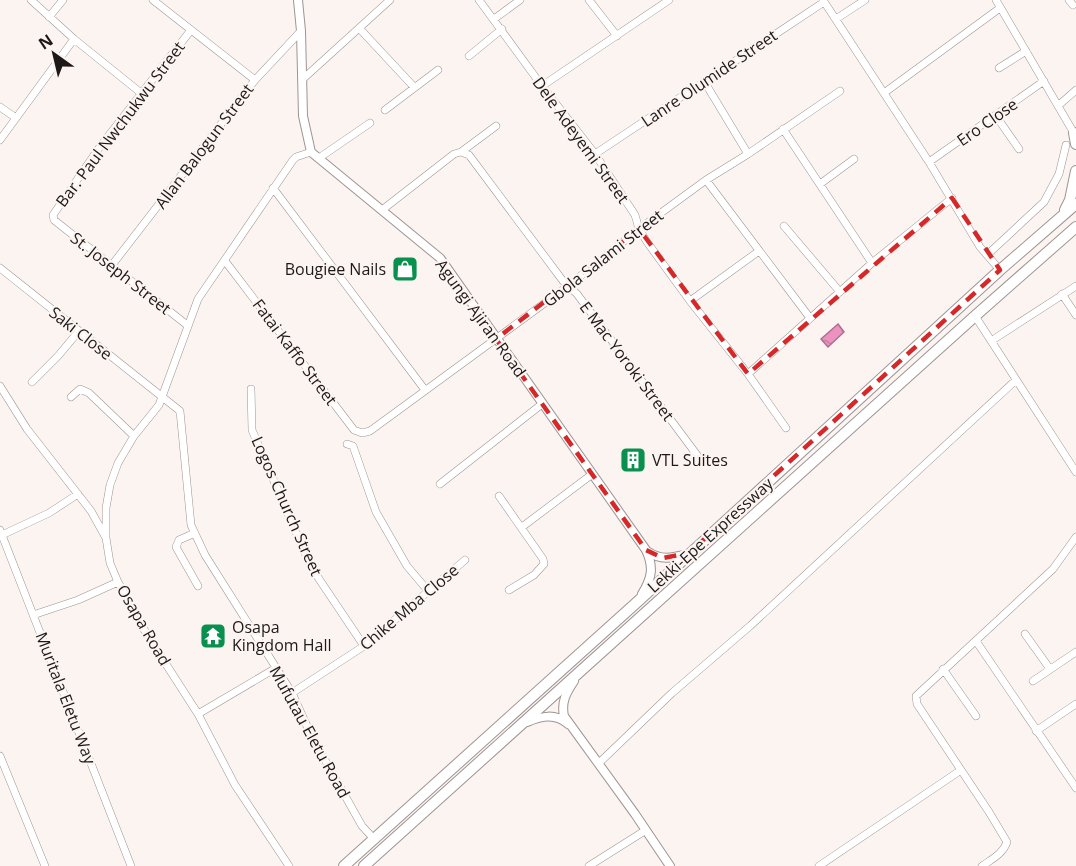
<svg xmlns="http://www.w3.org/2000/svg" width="1076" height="866" font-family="'Open Sans',sans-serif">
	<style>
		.water { fill: url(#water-ripples); stroke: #ad6e8d; stroke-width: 1.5 }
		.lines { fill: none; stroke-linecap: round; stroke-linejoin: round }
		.minor-casing { stroke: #9d9593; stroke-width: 8 }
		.tertiary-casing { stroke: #9d9593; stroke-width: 10 }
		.trunk-casing { stroke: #9d9593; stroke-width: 12 }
		.minor { stroke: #fff; stroke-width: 7 }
		.tertiary { stroke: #fff; stroke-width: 8 }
		.trunk { stroke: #fff; stroke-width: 10 }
		.marked { fill: none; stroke: #d62828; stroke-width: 4.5; stroke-dasharray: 12 8; stroke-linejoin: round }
		.labels { text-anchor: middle; stroke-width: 4.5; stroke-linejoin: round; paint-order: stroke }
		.street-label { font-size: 16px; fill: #1c1918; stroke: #fcf4f1 }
		.poi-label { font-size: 16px; fill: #1c1918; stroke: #fcf4f1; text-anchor: start }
	</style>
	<defs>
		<pattern id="water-ripples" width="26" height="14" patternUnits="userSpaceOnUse" patternTransform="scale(1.5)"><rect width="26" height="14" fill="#eb92bf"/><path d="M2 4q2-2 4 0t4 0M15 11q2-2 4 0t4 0" fill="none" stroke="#c97da3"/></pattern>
	</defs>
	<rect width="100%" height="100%" fill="#fcf4f1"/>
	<path class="water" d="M838,324L844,332L828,347L821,339Z"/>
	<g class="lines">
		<defs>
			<path id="minor" d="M31,0L74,39L141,93
				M153,0L255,80
				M479,0L542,86L595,154L635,215L639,229L647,242L690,301L748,374L786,428
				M589,0L617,36
				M823,0L929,162L980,247L1000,270
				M996,0L1075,135
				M1069,0L1073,5
				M49,17L63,0
				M494,19L520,0
				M836,19L865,0
				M359,28L414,87
				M469,56L502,29
				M999,68L1026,51
				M304,78L390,0
				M704,81L748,154
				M542,86L669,0
				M884,93L1000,8
				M1059,105L1076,90
				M0,107L16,118
				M385,110L438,70
				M996,116L1019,149
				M783,129L872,263
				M0,140L74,39
				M461,152L496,126
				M595,154L824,2
				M319,158L370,123
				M929,162L1044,81
				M706,180L810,318
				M820,184L854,159
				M273,188L425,390
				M382,210L454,154L461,152L469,155L563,281L577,294L697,455
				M784,226L840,292
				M987,255L1044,202L1059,174L1066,145
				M225,261L354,430L362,433L370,431L568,286L639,229L706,180L748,154L840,91
				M112,265L255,80L301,31
				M0,268L180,411L191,525L205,555L292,693L311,735L362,826L374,839
				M1062,294L1076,315
				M690,301L759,251
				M975,316L1076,472
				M187,325L54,220L53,215L99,148L191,30
				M991,341L1076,286
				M748,374L872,263L952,198
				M32,382L58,356L79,331
				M0,386L27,429L91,511L106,538L110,563L118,582L146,633L198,714L235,785L289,866
				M251,389L252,430L311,567L364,646
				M71,397L80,389L89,393L134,436
				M347,444L353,446L376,512L407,566L429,592
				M440,484L542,404
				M499,496L543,559L544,564L534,575L509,590
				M522,527L591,475
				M0,530L131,866
				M195,533L179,540L176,547L198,586
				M2,535L49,513L78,494
				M106,538V508L110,485L118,463L134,436L159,405L198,299L293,160L296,157L311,152
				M33,615L78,600L118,582
				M1025,634L1050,669
				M976,641L1076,788
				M943,669L976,716
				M1033,681L1076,652
				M292,693L364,646L465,560
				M198,714L276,668
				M1036,731L1076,704
				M0,756L45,866
				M599,763L672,693L750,626L1016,380
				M589,866L646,830
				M819,866L961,770
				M982,866C992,859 1003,854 1007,842L989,812L917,704L916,696L1053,569L1076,537"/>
			<path id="tertiary" d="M298,0L301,31L303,116L311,152L440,258L646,550C654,567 652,578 642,594
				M647,551C661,561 672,558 688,554
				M574,681C566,693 561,702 564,716L635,814L670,866
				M527,722C542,716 555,713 568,724"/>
			<path id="trunk" d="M1074,133L1076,144
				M1065,210L1070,200L1076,171
				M344,866L635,604L1000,270L1076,204
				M364,866L975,316L1076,227"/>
		</defs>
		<use href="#minor" class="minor-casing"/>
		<use href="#tertiary" class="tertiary-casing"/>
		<use href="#trunk" class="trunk-casing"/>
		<use href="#minor" class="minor"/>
		<use href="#tertiary" class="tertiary"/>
		<use href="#trunk" class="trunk"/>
	</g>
	<path class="marked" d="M952,198L1000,270L689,553L663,558L646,550L496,339L639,229L748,374Z"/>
	<defs>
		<symbol id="shop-square" viewBox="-11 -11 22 22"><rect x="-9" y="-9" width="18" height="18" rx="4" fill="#09904e" stroke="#fcf4f1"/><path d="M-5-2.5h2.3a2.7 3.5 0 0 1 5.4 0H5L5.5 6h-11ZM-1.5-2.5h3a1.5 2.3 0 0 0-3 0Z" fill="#fff"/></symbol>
		<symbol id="building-square" viewBox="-11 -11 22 22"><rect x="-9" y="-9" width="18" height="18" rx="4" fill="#09904e" stroke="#fcf4f1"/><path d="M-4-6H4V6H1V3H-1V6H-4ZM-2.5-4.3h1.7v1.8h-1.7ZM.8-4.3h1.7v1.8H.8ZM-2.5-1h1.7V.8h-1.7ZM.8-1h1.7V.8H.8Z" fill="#fff"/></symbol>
		<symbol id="temple-square" viewBox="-11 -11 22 22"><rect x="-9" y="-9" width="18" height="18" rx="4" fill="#09904e" stroke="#fcf4f1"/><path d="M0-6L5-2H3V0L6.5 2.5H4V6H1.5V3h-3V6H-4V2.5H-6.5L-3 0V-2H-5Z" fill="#fff"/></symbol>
	</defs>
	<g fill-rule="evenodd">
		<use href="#shop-square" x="390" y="254" width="30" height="30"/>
		<use href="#building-square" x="618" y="445" width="30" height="30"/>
		<use href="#temple-square" x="198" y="621" width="30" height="30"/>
	</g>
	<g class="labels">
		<g class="street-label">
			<text transform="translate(709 78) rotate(-34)" y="6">Lanre Olumide Street</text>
			<text transform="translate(987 122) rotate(-35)" y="6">Ero Close</text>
			<text transform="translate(120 124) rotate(-53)" y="6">Bar. Paul Nwchukwu Street</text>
			<text transform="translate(581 140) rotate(54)" y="6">Dele Adeyemi Street</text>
			<text transform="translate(204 146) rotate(-53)" y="6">Allan Balogun Street</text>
			<text transform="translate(603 258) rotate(-38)" y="6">Gbola Salami Street</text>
			<text transform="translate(121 273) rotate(38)" y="6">St. Joseph Street</text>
			<text transform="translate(481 318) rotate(54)" y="6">Agungi Ajiran Road</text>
			<text transform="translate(81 333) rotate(38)" y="6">Saki Close</text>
			<text transform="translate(295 352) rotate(53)" y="6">Fatai Kaffo Street</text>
			<text transform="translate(627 361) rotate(53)" y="6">E Mac Yoroki Street</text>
			<text transform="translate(287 506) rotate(66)" y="6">Logos Church Street</text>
			<text transform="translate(710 535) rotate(-42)" y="6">Lekki-Epe Expressway</text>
			<text transform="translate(409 607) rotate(-40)" y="6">Chike Mba Close</text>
			<text transform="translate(144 625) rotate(60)" y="6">Osapa Road</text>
			<text transform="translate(66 698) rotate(69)" y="6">Muritala Eletu Way</text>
			<text transform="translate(310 732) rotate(61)" y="6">Mufutau Eletu Road</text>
		</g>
		<g class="poi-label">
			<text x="386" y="275" text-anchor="end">Bougiee Nails</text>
			<text x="652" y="466">VTL Suites</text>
			<text x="232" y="633">Osapa<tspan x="232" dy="18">Kingdom Hall</tspan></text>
		</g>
	</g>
	<g transform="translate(54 54) rotate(326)" stroke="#fcf4f1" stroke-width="4.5" paint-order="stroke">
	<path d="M0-4.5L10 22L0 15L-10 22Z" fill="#1c1918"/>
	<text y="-9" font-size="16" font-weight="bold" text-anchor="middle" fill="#1c1918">N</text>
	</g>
</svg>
